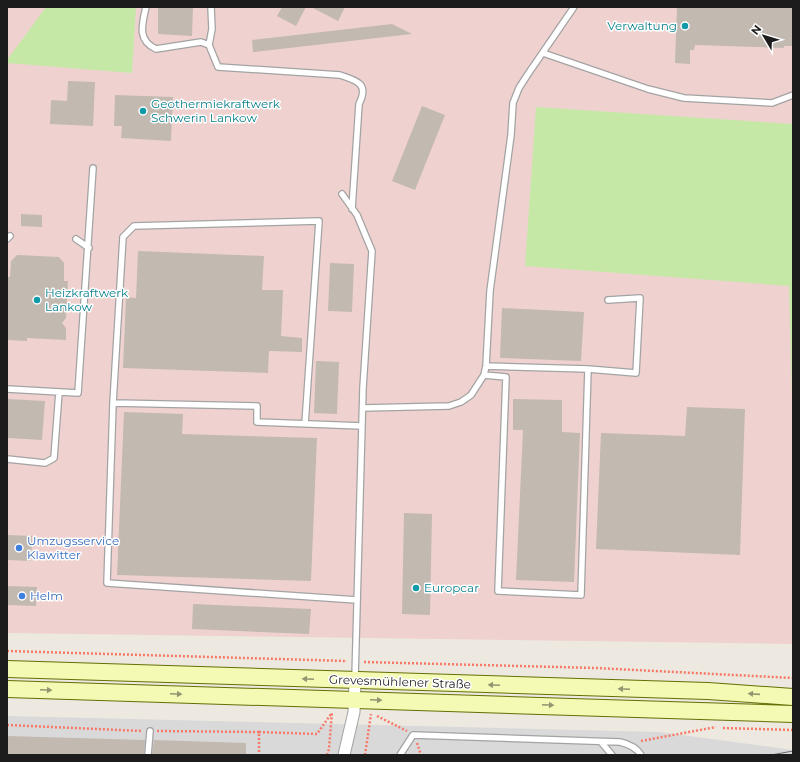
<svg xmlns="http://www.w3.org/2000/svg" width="800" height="762" font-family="Montserrat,sans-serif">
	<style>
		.residential { fill: #dad9d9 }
		.commercial { fill: #efd2d0 }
		.grass { fill: #c6e8a7 }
		.building { fill: #c2b9b1 }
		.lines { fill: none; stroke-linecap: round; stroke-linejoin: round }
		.lane-casing { stroke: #a3a3a3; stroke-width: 8 }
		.street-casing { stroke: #a3a3a3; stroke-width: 13 }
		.secondary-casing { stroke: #647005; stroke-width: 18 }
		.path { stroke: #f87867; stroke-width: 2.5; stroke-dasharray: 2 2; stroke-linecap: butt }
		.lane { stroke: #fff; stroke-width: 5.5 }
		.street { stroke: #fff; stroke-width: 11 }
		.secondary { stroke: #f4f9b4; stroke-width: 16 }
		.tram { stroke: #6a6a6a; stroke-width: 1 }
		.oneway { fill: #939670 }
		.culture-dot { fill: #0f9aa8; stroke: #fff; stroke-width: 1.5 }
		.shop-dot { fill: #3f7fe0; stroke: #fff; stroke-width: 1.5 }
		.labels { text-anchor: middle; stroke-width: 3; stroke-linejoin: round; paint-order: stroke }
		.culture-label { font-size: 12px; fill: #0d838f; stroke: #fff; text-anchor: start }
		.shop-label { font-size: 12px; fill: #366cbe; stroke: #fff; text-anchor: start }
		.street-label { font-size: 12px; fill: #1c1c1c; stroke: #fff }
	</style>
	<rect width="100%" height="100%" fill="#ede9e1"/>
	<path class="residential" d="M7,716L659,732L793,750V755H7Z"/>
	<path class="commercial" d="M7,7H793V644L7,633Z"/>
	<path class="grass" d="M46,7H136L132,73L7,63V60Z
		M536,107L793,124V435L789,286L525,266Z"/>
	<path class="building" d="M158,7H193L192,36L158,34Z
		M282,7H306L296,26L277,16Z
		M311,7H345L338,21Z
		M677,7H793V46H784V48L695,45L694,50H690V64L675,63Z
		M392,24L412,34L253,52L252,40Z
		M68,81L95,82L93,126L50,124L51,100L67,101Z
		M115,95L173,97L171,141L121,138L122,126H114Z
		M422,106L445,115L415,190L392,181Z
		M21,214L42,215V227L21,226Z
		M138,251L264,256L262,290H283L281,336L302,338V352L269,351L268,373L123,368L126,297L136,298Z
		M17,255L59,257L64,263V281H68L66,318L62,323L66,328V340L27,338V341L7,340V277H10L11,261Z
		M330,263L354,264L352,312L328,311Z
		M502,308L584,312L581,361L500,358Z
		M316,361L339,362L337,414L314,413Z
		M7,399L45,401L42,440L7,438Z
		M513,399L562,400V432L580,433L574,582L516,580L523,430H513Z
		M687,407L745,409L740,555L596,549L601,433L685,436Z
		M124,412L183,414L182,434L317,438L311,581L117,575Z
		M404,513L432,514L430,615L402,614Z
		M7,535L32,536L31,561L7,560Z
		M7,586L37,587L36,606L7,605Z
		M193,604L311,609L309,634L192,629Z
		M7,736L145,740L144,755H7Z
		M154,740L246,743V755H152Z"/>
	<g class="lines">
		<defs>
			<path id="lane" d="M146,7C142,25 137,40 156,49L201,42L209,45
				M211,7L212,29L209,45L218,67L340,75C358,81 369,84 359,104L352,209
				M543,53L648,89L684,98L772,103L793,95
				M342,194L357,215L372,251L363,388L355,678
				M7,239L10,236
				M76,239L89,248
				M486,366L588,369L636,373L640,298L608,300
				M484,375L506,377L498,591L581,595L588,369
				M7,389L78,393L93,168
				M113,403L257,406V422L362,426
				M363,408L449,406L461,402L471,395L484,375L486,366L490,291L511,135L513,103L519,88L528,74L574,7
				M305,424L319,221L134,226L123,237L113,403L107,583L357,600
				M7,459L45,463L54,458L59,392
				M601,742L612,755
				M148,755L150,731
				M400,755L413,735L620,742C629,744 636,747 641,755"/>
			<path id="street" d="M344,755L354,712L355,681"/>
			<path id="secondary" d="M7,669L708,691L793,697
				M7,689L793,714"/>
		</defs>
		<use href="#lane" class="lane-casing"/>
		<use href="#street" class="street-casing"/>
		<use href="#secondary" class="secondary-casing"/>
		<path class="path" d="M7,651L347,661
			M364,662L596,668L793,678
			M377,716L407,731
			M7,725L142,731
			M723,728L793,730
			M157,731L259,732V755
			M259,732L317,734L331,714
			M641,741L716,727
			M417,743L421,755
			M327,755L329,749L332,712
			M365,755L371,714"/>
		<use href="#lane" class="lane"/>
		<use href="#street" class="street"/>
		<use href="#secondary" class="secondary"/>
		<path class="tram" d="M771,755L793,751"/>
	</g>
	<defs><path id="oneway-solid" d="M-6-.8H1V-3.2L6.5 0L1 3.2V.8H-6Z"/></defs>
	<g class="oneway">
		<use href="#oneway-solid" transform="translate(308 679) rotate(-178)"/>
		<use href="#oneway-solid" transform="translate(494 685) rotate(-178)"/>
		<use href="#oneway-solid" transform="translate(624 689) rotate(-178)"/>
		<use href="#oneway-solid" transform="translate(46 690) rotate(2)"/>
		<use href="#oneway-solid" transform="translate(176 694) rotate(2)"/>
		<use href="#oneway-solid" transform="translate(754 694) rotate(-176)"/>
		<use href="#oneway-solid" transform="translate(376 700) rotate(2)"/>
		<use href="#oneway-solid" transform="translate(548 705) rotate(2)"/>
	</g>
	<g class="culture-dot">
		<circle cx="685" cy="26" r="4"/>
		<circle cx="143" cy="111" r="4"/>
		<circle cx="37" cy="300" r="4"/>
		<circle cx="416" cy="588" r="4"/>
	</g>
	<g class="shop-dot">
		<circle cx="19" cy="548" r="4"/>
		<circle cx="22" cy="596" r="4"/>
	</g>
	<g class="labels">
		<g class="culture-label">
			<text x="677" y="30" text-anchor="end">Verwaltung</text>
			<text x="151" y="108">Geothermiekraftwerk<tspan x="151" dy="14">Schwerin Lankow</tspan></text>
			<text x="45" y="297">Heizkraftwerk<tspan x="45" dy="14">Lankow</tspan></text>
			<text x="424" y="592">Europcar</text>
		</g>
		<g class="shop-label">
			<text x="27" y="545">Umzugsservice<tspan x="27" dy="14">Klawitter</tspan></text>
			<text x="30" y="600">Helm</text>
		</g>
		<g class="street-label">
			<text transform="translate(400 682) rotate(2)" y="4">Grevesmühlener Straße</text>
		</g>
	</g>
	<rect width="800" height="762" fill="none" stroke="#1c1c1c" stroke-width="16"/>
	<g transform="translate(764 36) rotate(308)" stroke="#ffffff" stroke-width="3" paint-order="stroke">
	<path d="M0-3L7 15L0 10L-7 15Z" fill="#1c1c1c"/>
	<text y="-6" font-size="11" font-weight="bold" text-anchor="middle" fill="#1c1c1c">N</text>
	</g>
</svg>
